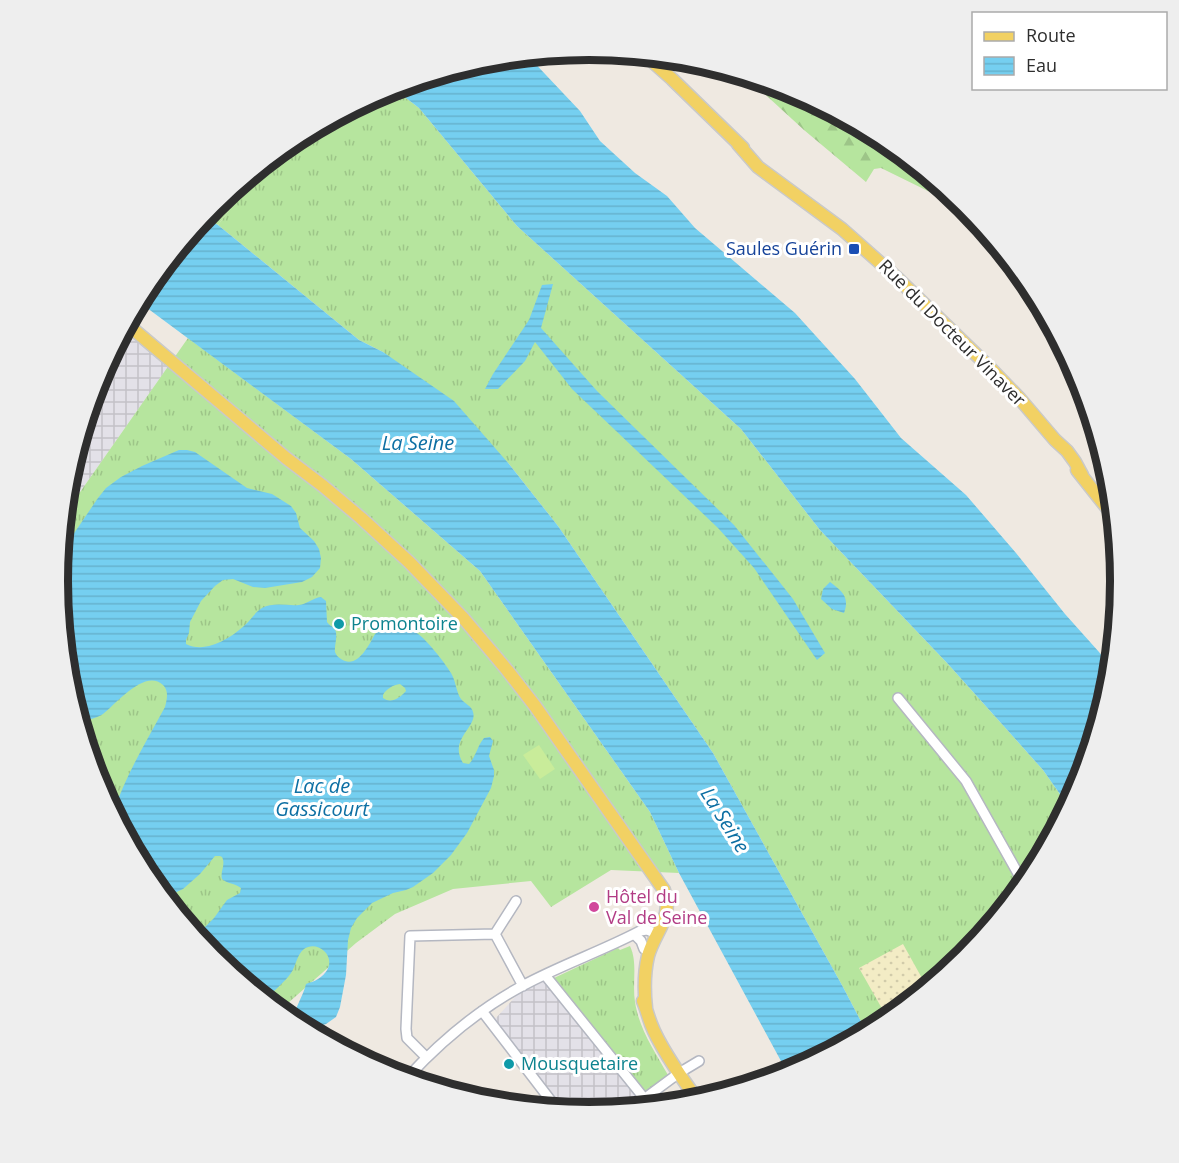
<svg xmlns="http://www.w3.org/2000/svg" width="1179" height="1163" font-family="'Open Sans',sans-serif">
	<style>
		.industrial { fill: url(#industrial-grid) }
		.grass { fill: url(#grass-tufts) }
		.forest { fill: url(#forest-firs) }
		.sand { fill: url(#sand-dots) }
		.pitch { fill: #c9ec9a }
		.water { fill: url(#water-rules); fill-rule: evenodd }
		.lines { fill: none; stroke-linecap: round; stroke-linejoin: round }
		.minor-casing { stroke: #b4b7c1; stroke-width: 12 }
		.major-casing { stroke: #c9c9c9; stroke-width: 15 }
		.minor { stroke: #fff; stroke-width: 9 }
		.major { stroke: #f2d163; stroke-width: 12 }
		.transit-dot { fill: #1a4fb4; stroke: #fff; stroke-width: 2 }
		.culture-dot { fill: #0f9aa8; stroke: #fff; stroke-width: 2 }
		.hotel-dot { fill: #d1479c; stroke: #fff; stroke-width: 2 }
		.labels { text-anchor: middle; stroke-width: 6; stroke-linejoin: round; paint-order: stroke }
		.transit-label { font-size: 18px; fill: #164399; stroke: #fff; text-anchor: end }
		.street-label { font-size: 18px; fill: #2e2e2e; stroke: #fff }
		.culture-label { font-size: 18px; fill: #0d838f; stroke: #fff; text-anchor: start }
		.hotel-label { font-size: 18px; fill: #b23c85; stroke: #fff; text-anchor: start }
		.water-label { font-size: 20px; font-style: italic; fill: #0d6fa3; stroke: #fff }
		.rim { fill: none; stroke: #2e2e2e; stroke-width: 8 }
	</style>
	<defs>
		<pattern id="industrial-grid" width="8" height="8" patternUnits="userSpaceOnUse" patternTransform="scale(1.5)"><rect width="8" height="8" fill="#e3e1e8"/><path d="M0 4h8M4 0v8" fill="none" stroke="#c3c1c7"/></pattern>
		<pattern id="grass-tufts" width="24" height="20" patternUnits="userSpaceOnUse" patternTransform="scale(1.5)"><rect width="24" height="20" fill="#b6e59e"/><path d="M3 7l-1-3M5 7V3M7 7l1-3M15 17l-1-3M17 17v-4M19 17l1-3" fill="none" stroke="#9dc588"/></pattern>
		<pattern id="forest-firs" width="22" height="20" patternUnits="userSpaceOnUse" patternTransform="scale(1.5)"><rect width="22" height="20" fill="#b6e59e"/><path d="M5 1l3.5 6h-7zM16 11l3.5 6h-7z" fill="#9dc588"/></pattern>
		<pattern id="sand-dots" width="8" height="8" patternUnits="userSpaceOnUse" patternTransform="scale(1.5)"><rect width="8" height="8" fill="#f3ecc5"/><path d="M2 2h.1M6 6h.1" fill="none" stroke="#d1cbaa" stroke-width="1.8" stroke-linecap="round"/></pattern>
		<pattern id="water-rules" width="6" height="5" patternUnits="userSpaceOnUse" patternTransform="scale(1.5)"><rect width="6" height="5" fill="#75cff0"/><path d="M0 2.5h6" fill="none" stroke="#66b2ce"/></pattern>
	</defs>
	<rect width="100%" height="100%" fill="#efe9e1"/>
	<path class="industrial" d="M125,327L170,364L64,515L68,477L98,378Z
		M545,981L642,1095L623,1110L589,1113L565,1111L495,1019L517,995L526,989Z"/>
	<path class="grass" d="M393,88L419,108L517,226L741,429L820,530L948,664L1043,770L1069,807L1032,877L965,958L885,1024L867,1033L843,987L713,753L558,526L509,464L383,352L359,340L218,225L228,212L234,189L294,139L303,142L322,134L321,125L386,90Z
		M188,338L351,459L480,571L650,812L679,873L611,870L551,907L531,881L453,889L395,914L356,943L279,1011L213,957L147,877L98,785L68,685L58,581L64,515Z
		M630,946C638,963 632,983 635,1002C639,1029 655,1052 668,1075L643,1096L554,978L618,948L620,950Z"/>
	<path class="forest" d="M744,75L793,90L885,139L939,183L936,195L881,168L874,169L866,182L804,130Z
		M234,189L228,212L218,225L204,217L214,205Z"/>
	<path class="sand" d="M903,944L928,989L889,1021L859,968Z"/>
	<path class="pitch" d="M539,745L555,769L540,779L523,755Z"/>
	<path class="water" d="M528,56L580,111L600,141L635,173L667,196L695,228L795,313L855,379L901,438L966,495L1016,553L1065,614L1099,652L1113,671L1111,686L1081,785L1069,807L1043,770L948,664L820,530L741,429L517,226L419,108L393,88L486,60Z
		M204,217L218,225L359,340L383,352L454,401L509,464L558,526L713,753L843,987L867,1033L788,1074L679,873L650,812L480,571L351,459L139,302L147,286Z
		M553,284L541,328L597,391L734,525L793,599L825,653L817,660L754,568L718,528L572,389L535,342L525,361L498,389H485L493,374L529,320L542,285Z
		M179,450H187L195,452L247,488L272,494L291,506L296,513L300,528L314,541L319,549L321,558L320,568L312,577L302,582L265,588L253,587L233,579L223,580L215,586L201,601L190,622L189,633L186,640V644C206,654 231,638 245,625C251,620 255,612 262,608C273,602 287,606 299,605C307,604 313,598 321,597L326,601L327,622C329,625 332,626 334,628C339,634 334,645 335,652C336,655 338,657 341,659C357,670 369,645 375,634C382,628 389,628 397,628C403,628 409,629 415,632C425,637 445,663 451,673C456,681 456,692 461,699C465,704 472,706 473,712C478,727 448,739 463,763L469,764C476,757 477,746 484,738L490,737L493,741L489,756L494,770V776L491,788L467,833L451,855L433,873L413,887L406,890L393,893L372,903L357,918L351,928L348,940L346,975L340,1007L336,1017L326,1024L310,1029H304L294,1024C292,1011 303,997 306,984C310,982 314,982 318,979C344,962 319,938 304,949C297,954 296,966 291,973C284,983 273,991 265,1000L213,957L194,935L201,931L214,918L227,900L240,893L241,888C235,883 227,884 222,879C220,871 226,865 222,857L220,856H215L200,874L183,889L164,898L147,877L113,814C125,776 146,742 165,707C167,699 169,691 163,685C145,668 116,704 103,714C95,719 88,720 80,720H78L68,685L58,581L60,554L98,498L106,488L121,477L142,466ZM400,684L405,688L406,691C400,698 391,704 383,698V695C386,689 393,685 400,684Z
		M830,582C842,591 850,597 844,613L832,609L821,599L823,589Z"/>
	<g class="lines">
		<defs>
			<path id="minor" d="M898,698L966,781L1025,886
				M495,934L516,901
				M635,935L641,941L644,949
				M545,975L644,1098
				M482,1011L558,1110
				M426,1057L407,1038L406,1029L410,936L495,934L523,986
				M406,1079C440,1042 479,1009 524,985C561,965 602,951 640,931L647,930L658,934
				M629,1110L679,1073L699,1061"/>
			<path id="major" d="M645,55L672,79L743,148
				M738,144L758,167L842,229L896,277L990,368L1020,399L1055,440L1067,451L1075,462L1082,475
				M127,324L286,458L323,486L361,518L409,562L464,619L507,670L535,706L664,890C674,917 655,931 648,956C644,973 644,990 646,1008
				M1077,470L1115,518
				M643,1001C646,1008 648,1016 651,1024C660,1048 683,1080 699,1102"/>
		</defs>
		<use href="#minor" class="minor-casing"/>
		<use href="#major" class="major-casing"/>
		<use href="#minor" class="minor"/>
		<use href="#major" class="major"/>
	</g>
	<rect class="transit-dot" x="848" y="243" width="12" height="12" rx="3"/>
	<g class="culture-dot">
		<circle cx="339" cy="624" r="6"/>
		<circle cx="509" cy="1064" r="6"/>
	</g>
	<circle class="hotel-dot" cx="594" cy="907" r="6"/>
	<g class="labels">
		<g class="transit-label">
			<text x="842" y="255">Saules Guérin</text>
		</g>
		<g class="street-label">
			<text transform="translate(952 333) rotate(45)" y="6">Rue du Docteur Vinaver</text>
		</g>
		<g class="culture-label">
			<text x="351" y="630">Promontoire</text>
			<text x="521" y="1070">Mousquetaire</text>
		</g>
		<g class="hotel-label">
			<text x="606" y="903">Hôtel du<tspan x="606" dy="21">Val de Seine</tspan></text>
		</g>
		<g class="water-label">
			<text x="418" y="450">La Seine</text>
			<text x="322" y="793">Lac de<tspan x="322" dy="23">Gassicourt</tspan></text>
			<text transform="translate(725 820) rotate(58)" y="7">La Seine</text>
		</g>
	</g>
	<path d="M0 0H1179V1163H0ZM68 581a521 521 0 1 1 1042 0a521 521 0 1 1-1042 0Z" fill="#eee" fill-rule="evenodd"/>
	<path class="rim" d="M68 581a521 521 0 1 1 1042 0a521 521 0 1 1-1042 0Z"/>
	<rect x="972" y="12" width="195" height="78" fill="#ffffff" stroke="#ababab" stroke-width="1.5"/>
	<rect x="984" y="32" width="30" height="9" fill="#f2d163" stroke="#ababab" stroke-width="1.5"/>
	<text x="1026" y="42" font-size="18" fill="#2e2e2e">Route</text>
	<rect x="984" y="57" width="30" height="18" fill="url(#water-rules)" stroke="#ababab" stroke-width="1.5"/>
	<text x="1026" y="72" font-size="18" fill="#2e2e2e">Eau</text>
</svg>
